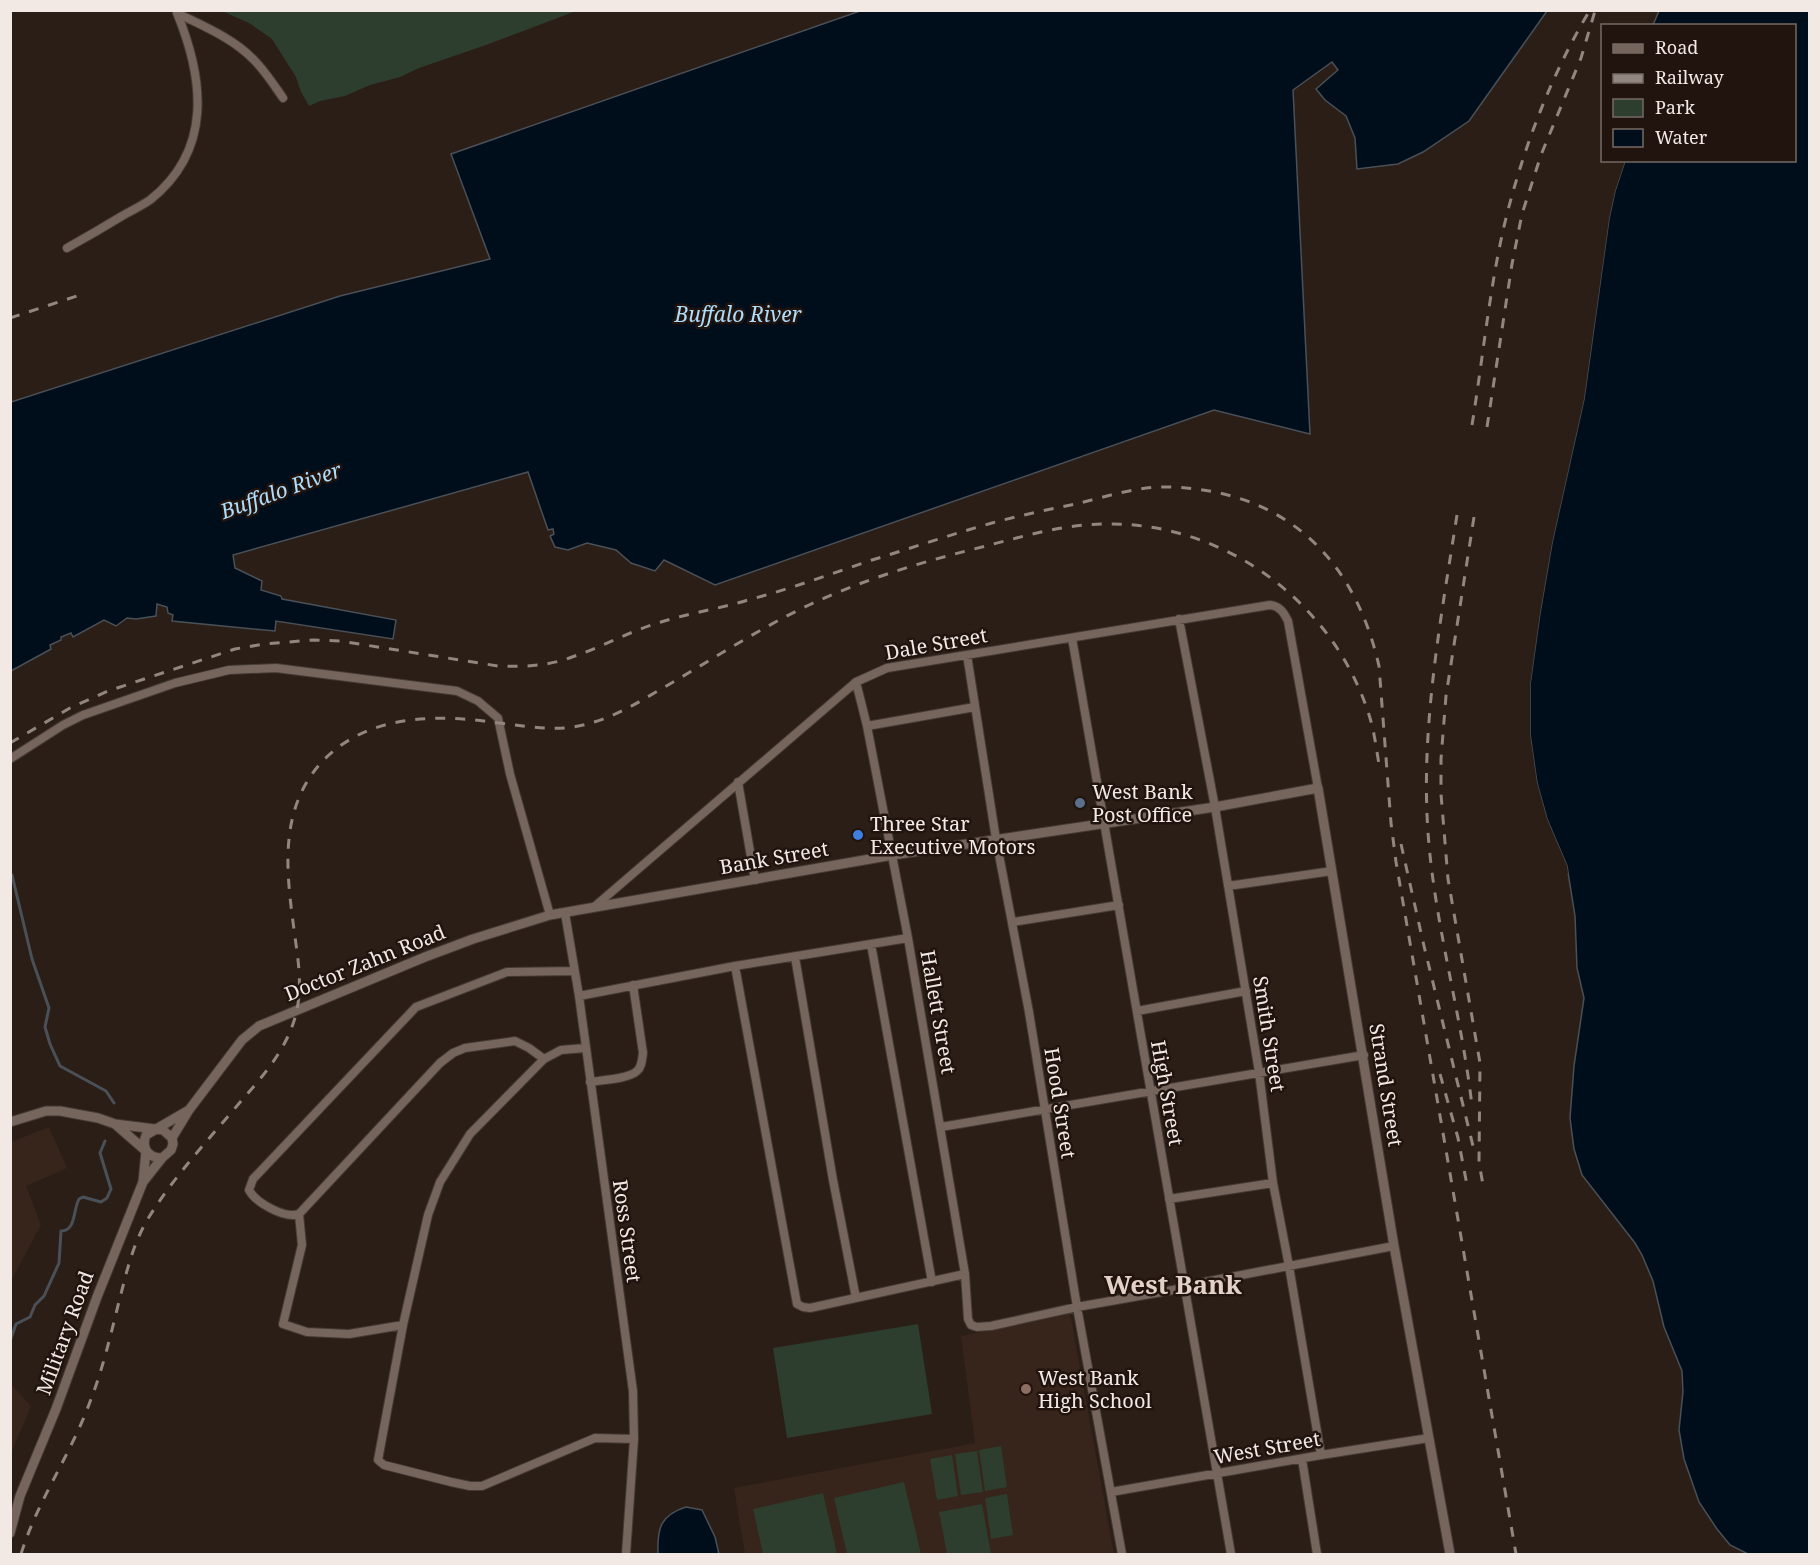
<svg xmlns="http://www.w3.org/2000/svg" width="1820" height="1565" font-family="'Noto Serif',serif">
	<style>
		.built { fill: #37241a }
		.green { fill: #2d3e2e }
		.water { fill: #000e1b; stroke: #495057; stroke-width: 1.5 }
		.pier { fill: #2b1e17 }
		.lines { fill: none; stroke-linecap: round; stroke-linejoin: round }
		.stream { stroke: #495057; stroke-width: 3 }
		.minor-casing { stroke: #443a34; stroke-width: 10 }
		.tertiary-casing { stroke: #443a34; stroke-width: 11 }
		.minor { stroke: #75655d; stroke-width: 8 }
		.tertiary { stroke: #75655d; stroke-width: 9 }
		.rail { stroke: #918680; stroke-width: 3; stroke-dasharray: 10 10; stroke-linecap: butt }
		.service-dot { fill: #5c6f8a; stroke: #21140e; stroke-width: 2 }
		.shop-dot { fill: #3f7fe0; stroke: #21140e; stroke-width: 2 }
		.education-dot { fill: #8d6e63; stroke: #21140e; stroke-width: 2 }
		.labels { text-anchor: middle; stroke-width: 5; stroke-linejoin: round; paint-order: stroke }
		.street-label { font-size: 20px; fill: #f2e9e4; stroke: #21140e }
		.poi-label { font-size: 20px; fill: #f2e9e4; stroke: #21140e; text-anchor: start }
		.water-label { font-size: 21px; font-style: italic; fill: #adddfd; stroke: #21140e }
		.district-label { font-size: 26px; font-weight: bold; fill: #e3d1c7; stroke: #21140e }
	</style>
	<rect width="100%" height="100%" fill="#2b1e17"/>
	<path class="built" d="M49,1127L67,1168L26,1186L41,1225L11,1281V1142Z
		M1070,1313L1114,1554H745L734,1488L975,1443L961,1336Z
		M11,1384L31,1406L11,1454Z"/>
	<path class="green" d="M222,11L576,10V11L486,45L419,68L400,77L370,85L345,96L320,101L309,106L301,92L296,77L272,39L249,23Z
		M918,1324L932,1414L787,1438L773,1348Z
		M1001,1446L1007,1487L985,1491L979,1450Z
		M977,1451L983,1492L961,1495L955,1454Z
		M952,1455L958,1496L937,1500L930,1459Z
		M904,1482L921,1554H847L834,1498Z
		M823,1493L837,1554H763L753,1509Z
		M1007,1494L1013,1535L991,1539L985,1498Z
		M982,1504L991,1554H947L939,1512Z"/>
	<path class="water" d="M860,11H1547L1469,121L1423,152L1398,164L1357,169L1355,138L1346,116L1325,100L1316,89L1338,70L1332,62L1293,90L1310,434L1214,410L715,585L664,560L655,571L631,563L616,550L587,543L568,550L555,547L550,536L554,534L553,529L548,530L528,472L233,555L235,568L262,581L261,590L281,596L282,599L396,620L393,639L276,621L275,631L172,621L173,615L168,613L167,607L157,604L156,616L136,619L127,618L116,626L104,620L73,637L71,633L61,637V640L50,645L51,649L11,671V402L340,296L490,259L451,154Z
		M1659,11H1809V1554H1748L1730,1545L1717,1529L1699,1502L1684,1459L1679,1430L1683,1392L1682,1371L1664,1327L1653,1281L1642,1255L1635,1243L1582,1175L1574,1149L1570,1118L1574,1066L1584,998L1577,968L1575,916L1567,866L1547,819L1537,783L1530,734V685L1540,613L1552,543L1584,399L1609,219L1615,191L1625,161L1794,160V26L1653,25Z
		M686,1507L702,1510L715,1537L719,1554H658C657,1529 660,1515 686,1507Z"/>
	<path class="pier" d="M1622,160L1625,161L1615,191L1609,219L1584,399L1552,543L1540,613L1530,685V734L1537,783L1547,819L1567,866L1568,873L1566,875L1556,842L1545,820L1534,784L1527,734V685L1537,612L1549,543L1581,398L1606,219L1612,190Z"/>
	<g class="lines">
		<path class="stream" d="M12,875L32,959L49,1008L45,1027L50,1044L60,1066L106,1091L114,1103
			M10,1341L16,1324L30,1317L35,1305L44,1296L59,1263L61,1231C76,1231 73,1210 79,1199L83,1197L101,1202L107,1198L111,1189L100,1153L105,1141"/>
		<defs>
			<path id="minor" d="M177,13C203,26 233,38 254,60C265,71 274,85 283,98
				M67,248C85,238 104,227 122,216C131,211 141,206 150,200C213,150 204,79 177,13
				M1179,619L1215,807L1259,1072L1273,1183L1289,1266L1321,1455
				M1072,638L1231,1554
				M967,655L996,839L1029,1012L1077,1307L1122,1554
				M856,682L867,726L908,938L965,1274L968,1319L971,1325L977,1327L991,1326L1077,1307L1173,1290L1194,1284L1394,1246
				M867,726L975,707
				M10,759L63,725L83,715L175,683L229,670L276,668L457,691L478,701L498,718L510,774L550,915
				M738,782L755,880
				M1228,886L1332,871
				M594,907L856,682L887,668L1270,605C1280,606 1284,613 1288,621L1318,788
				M565,913L579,996L633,1391L634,1439L626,1554
				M1013,922L1119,905
				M871,944L932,1282
				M795,957L833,1180L856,1298
				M735,966L797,1304L803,1307L810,1308L965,1274
				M579,996L735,966L908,938
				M1137,1011L1246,991
				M585,1048L561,1050L544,1059L470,1134L440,1182L428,1215L403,1325L378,1460L384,1465L451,1482L470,1486H482L595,1438L634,1439
				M544,1059L529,1048L515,1041L465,1048L453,1053L440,1063L299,1214C285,1219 256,1203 249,1190L253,1179L416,1007L507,972L574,971
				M590,1082C601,1080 629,1079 637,1071C642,1067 642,1059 643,1053L633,985
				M941,1127L1364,1055
				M1169,1199L1273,1183
				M299,1214L302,1245L283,1324L307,1332L349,1334L403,1325
				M1302,1459L1317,1554
				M1111,1492L1321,1455L1429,1438"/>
			<path id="tertiary" d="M10,1122L46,1111H60L98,1118L115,1124L163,1130L172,1138L173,1144L171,1150L162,1158L143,1182L97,1297L56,1409L20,1496L10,1533
				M115,1124L146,1151L143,1182
				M172,1138L189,1110L242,1040L259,1026L425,957L473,939L550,915L893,855L1215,807L1318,788L1394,1246L1450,1554
				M162,1158C148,1158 141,1148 146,1135L189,1110"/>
		</defs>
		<use href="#minor" class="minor-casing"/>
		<use href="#tertiary" class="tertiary-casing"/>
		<use href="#minor" class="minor"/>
		<use href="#tertiary" class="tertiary"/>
		<path class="rail" d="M10,318L86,293
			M1472,425C1483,358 1490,283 1506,218C1524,146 1552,73 1590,10
			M1487,427L1512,264L1522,214L1541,155L1581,58L1595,11
			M1457,515C1440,624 1419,735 1429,845C1437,933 1462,1018 1472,1106
			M1474,517L1446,696L1441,759V794L1448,879L1480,1063L1479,1162L1483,1185
			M10,743L70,708L108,691L235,649L264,644L313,640L340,641L498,666C523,667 549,666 572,657C602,647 630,631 661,622C689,613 719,609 748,600C790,589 831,574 872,560C912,548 952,534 992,523C1021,515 1051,509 1080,503C1108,496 1139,486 1169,487C1283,490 1354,556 1379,666L1391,823L1396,862L1516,1554
			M1401,844L1424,946L1474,1150
			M1440,1074L1458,1138L1467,1185
			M21,1554C38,1499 72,1453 91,1399C105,1363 113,1324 123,1286C129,1262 136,1238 149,1217C175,1175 210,1138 242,1100C263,1076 284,1052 294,1021C303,993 299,965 295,937C287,877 277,813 320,764C366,713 437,714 499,723C532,727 562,733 594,722C618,715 639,702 661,689C710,661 758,629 809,605C860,581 915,564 970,550C1015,539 1060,524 1106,524C1225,522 1335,603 1370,718C1375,735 1377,753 1380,771"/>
	</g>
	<circle class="service-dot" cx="1080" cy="803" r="6"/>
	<circle class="shop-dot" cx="858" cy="835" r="6"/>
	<circle class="education-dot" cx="1026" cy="1389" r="6"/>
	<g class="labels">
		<g class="street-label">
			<text transform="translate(936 644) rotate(-10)" y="7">Dale Street</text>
			<text transform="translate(774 858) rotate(-10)" y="7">Bank Street</text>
			<text transform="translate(365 963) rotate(-22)" y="7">Doctor Zahn Road</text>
			<text transform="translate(938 1012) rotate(80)" y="7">Hallett Street</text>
			<text transform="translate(1269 1034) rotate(81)" y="7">Smith Street</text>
			<text transform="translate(1386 1085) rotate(81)" y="7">Strand Street</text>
			<text transform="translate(1167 1093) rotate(80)" y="7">High Street</text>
			<text transform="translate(1060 1103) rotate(81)" y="7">Hood Street</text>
			<text transform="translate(627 1231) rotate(82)" y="7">Ross Street</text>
			<text transform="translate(65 1333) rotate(-70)" y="7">Military Road</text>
			<text transform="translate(1267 1448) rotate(-10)" y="7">West Street</text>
		</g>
		<g class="poi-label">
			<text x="1092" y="799">West Bank<tspan x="1092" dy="23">Post Office</tspan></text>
			<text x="870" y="831">Three Star<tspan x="870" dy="23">Executive Motors</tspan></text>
			<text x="1038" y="1385">West Bank<tspan x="1038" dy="23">High School</tspan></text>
		</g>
		<g class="water-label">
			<text x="738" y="322">Buffalo River</text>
			<text transform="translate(281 491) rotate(-20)" y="7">Buffalo River</text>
		</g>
		<g class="district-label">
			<text x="1173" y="1294">West Bank</text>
		</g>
	</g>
	<rect width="1820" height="1565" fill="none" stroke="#f2e9e4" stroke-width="24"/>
	<rect x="1601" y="24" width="195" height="138" fill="#21140e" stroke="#756964" stroke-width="1.5"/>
	<rect x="1613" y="44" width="30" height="9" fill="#75655d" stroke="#756964" stroke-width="1.5"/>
	<text x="1655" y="54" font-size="18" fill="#f2e9e4">Road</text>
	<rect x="1613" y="74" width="30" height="9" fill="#918680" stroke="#756964" stroke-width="1.5"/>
	<text x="1655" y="84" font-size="18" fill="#f2e9e4">Railway</text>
	<rect x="1613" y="99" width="30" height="18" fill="#2d3e2e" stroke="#756964" stroke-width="1.5"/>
	<text x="1655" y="114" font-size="18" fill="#f2e9e4">Park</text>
	<rect x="1613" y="129" width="30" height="18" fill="#000e1b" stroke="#756964" stroke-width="1.5"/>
	<text x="1655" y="144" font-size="18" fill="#f2e9e4">Water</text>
</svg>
